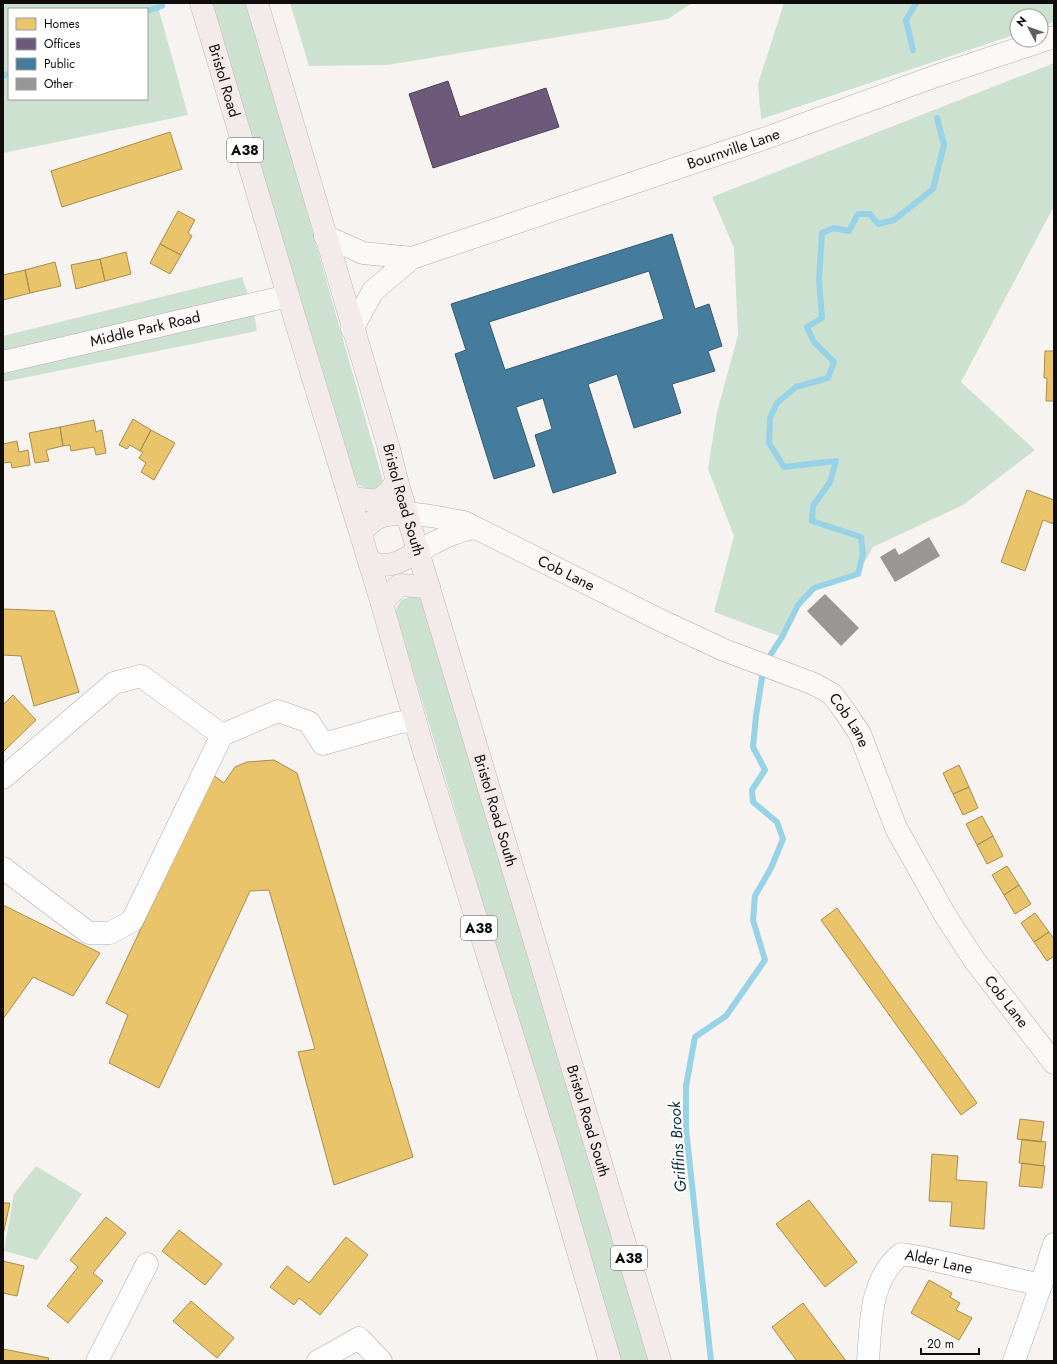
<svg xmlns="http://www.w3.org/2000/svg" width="1057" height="1364" font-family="Jost,sans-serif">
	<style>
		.green { fill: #cde1d0; fill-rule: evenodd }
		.homes { fill: #e9c46a; stroke: #a88d4e }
		.offices { fill: #6d597a; stroke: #514259 }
		.public { fill: #457b9d; stroke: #355a71; fill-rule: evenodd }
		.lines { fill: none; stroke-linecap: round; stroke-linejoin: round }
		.stream { stroke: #98d2e6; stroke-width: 6 }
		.building { fill: #989795 }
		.street-casing { stroke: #b0adab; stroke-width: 23 }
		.secondary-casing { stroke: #b0adab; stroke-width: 23 }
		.highway-casing { stroke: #c2b8b5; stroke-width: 23 }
		.street { stroke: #fefdfd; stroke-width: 22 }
		.secondary { stroke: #fbf8f7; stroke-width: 22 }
		.highway { stroke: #f3ebe9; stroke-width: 22 }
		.labels { text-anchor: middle; stroke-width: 4; stroke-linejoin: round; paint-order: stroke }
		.shield { fill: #fff; stroke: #575654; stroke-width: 1 }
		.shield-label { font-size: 14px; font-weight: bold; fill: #0f0d0b }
		.street-label { font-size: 15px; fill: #0f0d0b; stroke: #fff }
		.water-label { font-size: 16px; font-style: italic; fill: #0b3440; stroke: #fff }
	</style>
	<rect width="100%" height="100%" fill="#f6f3f0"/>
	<path class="green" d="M3,3H157L188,115L3,153ZM9,9H147V99H9Z
		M210,3H248L383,481L373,492L357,484Z
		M290,3H692L668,19L387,65L309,66Z
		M784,3H1054V22L1041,26V16H1017V34L761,119L758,84Z
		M1054,63V206L961,382L1035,450L963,505L873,547L858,574L814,588L798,605L782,637L714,612L734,536L708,469L717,412L738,335L734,248L712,197Z
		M242,277L250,300L3,354V336Z
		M254,313L257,331L3,382V369Z
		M412,596L425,600L653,1361H621L395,611L401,600Z
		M36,1166L82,1194L37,1260L4,1251L14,1194Z"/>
	<path class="homes" d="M170,132L182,169L62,207L51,171Z
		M178,211L195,220L188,233L192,236L181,255L160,244Z
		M160,244L181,255L170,274L150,263Z
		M126,252L131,274L105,281L100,259Z
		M100,259L105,281L76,289L71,265Z
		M55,262L61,286L30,293L25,270Z
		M25,270L30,293L3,300V275Z
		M1045,351H1054V401H1046L1047,378H1044Z
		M133,419L151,430L140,451L130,445L127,449L119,445Z
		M94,420L96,432L102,430L106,453L96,455L94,447L71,451L70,445L63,446L60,427Z
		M60,427L63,446L46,450L49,461L35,463L29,433Z
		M151,430L175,443L154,480L141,472L146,463L139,458L143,452L140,451Z
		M17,441L19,452L28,450L30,465L12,468L11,462L3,463V444Z
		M1027,490L1054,500V524L1043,520L1025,571L1001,562Z
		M3,609L54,611L79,692L34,706L21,656L3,655Z
		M13,695L36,720L4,751L3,749V705Z
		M274,760L297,773L413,1157L334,1185L298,1052L315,1049L269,890L250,891L159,1088L109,1063L128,1015L106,1003L213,775L224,783L235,767L247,762Z
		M959,765L969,787L953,794L943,773Z
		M969,787L978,808L963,815L953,794Z
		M982,816L993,836L977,845L966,824Z
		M993,836L1003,856L987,864L977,845Z
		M1007,866L1019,885L1004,895L992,875Z
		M1019,885L1031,904L1015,914L1004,895Z
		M3,905L100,953L73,996L33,977L3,1019Z
		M837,908L977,1103L961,1115L821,920Z
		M1035,913L1049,932L1034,942L1021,923Z
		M1049,932L1054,939V956L1047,961L1034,942Z
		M1020,1119L1044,1122L1041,1142L1017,1139Z
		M1022,1139L1046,1142L1043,1166L1019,1163Z
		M932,1154L958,1156L956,1180L987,1182L984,1229L950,1226L952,1202L929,1201Z
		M1022,1163L1045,1166L1042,1188L1019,1186Z
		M809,1200L857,1262L825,1287L776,1224Z
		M3,1203H10L3,1235Z
		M106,1217L126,1233L93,1273L103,1281L68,1323L47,1306L78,1267L70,1260Z
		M179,1230L222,1264L205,1285L162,1251Z
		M346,1237L368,1255L320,1315L299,1298L294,1305L270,1287L287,1266L309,1283Z
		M3,1261L24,1266L17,1296L3,1293Z
		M929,1280L952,1293L950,1297L960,1303L956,1310L972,1318L959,1340L911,1313Z
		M191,1301L234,1338L217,1358L173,1321Z
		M803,1303L846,1361H797L772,1327Z
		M3,1349L49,1358L48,1361H3Z"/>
	<path class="offices" d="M448,81L460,117L546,88L559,127L433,168L409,94Z"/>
	<path class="public" d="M672,234L695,309L709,304L722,346L708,351L715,371L672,384L681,413L634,428L617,374L588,384L616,473L553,493L535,435L552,429L543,398L516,407L535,466L494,479L455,354L466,350L451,304ZM649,271L664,319L505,370L489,322Z"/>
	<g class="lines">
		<path class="stream" d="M147,11L162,6
			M913,50L906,20L916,3
			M3,76L9,73
			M711,1361L686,1129V1086L695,1037L726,1016L765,960L753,920L755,896L771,868L783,839L777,822L753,802L752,790L765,770L753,747L756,716L764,665L782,637L798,605L814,588L858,574L863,554L861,537L812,521L813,506L830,482L836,461L784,467L769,443L770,418L777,403L796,387L828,378L834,362L814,342L807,327L822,318L819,280L822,233L834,228L849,231L858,214H870L878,224L894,220L933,189L944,145L937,118"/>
	</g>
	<path class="building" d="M929,537L940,556L895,582L880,557L895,548L899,555Z
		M825,594L859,628L841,646L807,611Z"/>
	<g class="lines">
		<defs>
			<g id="street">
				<path d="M3,778L114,683L141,676L222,735"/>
				<path d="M3,868L89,933H110L132,921L222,735L278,711L309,722L323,744L397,723L415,720"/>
				<path d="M97,1361L147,1264"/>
				<path d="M318,1361L359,1338L381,1361"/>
				<path id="s1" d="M868,1361C871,1324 869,1280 901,1254L920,1257L1041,1285"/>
				<path d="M1014,1361L1041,1285L1054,1244"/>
			</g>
			<g id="secondary">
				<path d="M325,236L363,253L412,258"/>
				<path id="s2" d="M352,329L373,291L412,258L763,139L936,76L1054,37"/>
				<path id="s3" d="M3,362L288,296"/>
				<path id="s4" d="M407,513L431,516L464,522L662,621L724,650L814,684L832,694L846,713L860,734L896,828L945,915L975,961L1054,1063"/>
				<path d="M419,551C438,541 453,531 475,528"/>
			</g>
			<g id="highway">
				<path id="s5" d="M201,3L298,329L382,604L422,745L550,1155L610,1361"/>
				<path id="s6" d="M257,3L388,445L397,481L660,1361"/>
				<path d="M349,496L360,499L377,501L389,492L397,481"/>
				<path d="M361,533C377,514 383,515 407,513"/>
				<path d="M369,562C391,569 400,562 419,551"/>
				<path d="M382,604L391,593L400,585L429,587"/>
			</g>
		</defs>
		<use href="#street" class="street-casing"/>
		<use href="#secondary" class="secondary-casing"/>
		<use href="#highway" class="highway-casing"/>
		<use href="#street" class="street"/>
		<use href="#secondary" class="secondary"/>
		<use href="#highway" class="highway"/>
	</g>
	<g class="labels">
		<g class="shield">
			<rect x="227" y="138" width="36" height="24" rx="3"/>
			<rect x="461" y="916" width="36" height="24" rx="3"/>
			<rect x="611" y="1246" width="36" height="24" rx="3"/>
		</g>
		<g class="shield-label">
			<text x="245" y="155">A38</text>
			<text x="479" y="933">A38</text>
			<text x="629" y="1263">A38</text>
		</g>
		<g class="street-label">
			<text dy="5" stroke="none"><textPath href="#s5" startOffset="81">Bristol Road</textPath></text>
			<text dy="5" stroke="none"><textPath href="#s2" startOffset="434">Bournville Lane</textPath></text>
			<text dy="5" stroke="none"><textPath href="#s3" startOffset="146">Middle Park Road</textPath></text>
			<text dy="5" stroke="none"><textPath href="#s6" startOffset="518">Bristol Road South</textPath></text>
			<text dy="5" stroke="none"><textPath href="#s4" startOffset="172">Cob Lane</textPath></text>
			<text dy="5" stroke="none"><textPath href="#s4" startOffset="496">Cob Lane</textPath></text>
			<text dy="5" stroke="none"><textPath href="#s6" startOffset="842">Bristol Road South</textPath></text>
			<text dy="5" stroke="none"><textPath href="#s4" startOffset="820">Cob Lane</textPath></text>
			<text dy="5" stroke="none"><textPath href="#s6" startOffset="1166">Bristol Road South</textPath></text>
			<text dy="5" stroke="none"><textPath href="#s1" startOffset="154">Alder Lane</textPath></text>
		</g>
		<g class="water-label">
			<text transform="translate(677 1147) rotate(-94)" y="6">Griffins Brook</text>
		</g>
	</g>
	<rect width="1057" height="1364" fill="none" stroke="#0f0d0b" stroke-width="8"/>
	<rect x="8" y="8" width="140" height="92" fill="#ffffff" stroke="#9f9e9d"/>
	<rect x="16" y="18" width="20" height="12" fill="#e9c46a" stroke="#9f9e9d"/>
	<text x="44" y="28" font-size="12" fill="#0f0d0b">Homes</text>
	<rect x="16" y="38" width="20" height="12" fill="#6d597a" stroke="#9f9e9d"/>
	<text x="44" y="48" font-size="12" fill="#0f0d0b">Offices</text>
	<rect x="16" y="58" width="20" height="12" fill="#457b9d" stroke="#9f9e9d"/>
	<text x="44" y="68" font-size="12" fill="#0f0d0b">Public</text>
	<rect x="16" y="78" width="20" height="12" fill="#989795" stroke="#9f9e9d"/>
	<text x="44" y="88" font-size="12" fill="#0f0d0b">Other</text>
	<g transform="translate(1029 28) rotate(311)"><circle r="19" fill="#ffffff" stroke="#9f9e9d"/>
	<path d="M0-3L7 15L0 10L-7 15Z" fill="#605e5b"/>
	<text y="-6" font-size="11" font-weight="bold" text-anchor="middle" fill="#0f0d0b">N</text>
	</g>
	<path d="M921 1348v6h58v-6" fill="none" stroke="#0f0d0b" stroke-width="2"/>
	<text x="927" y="1348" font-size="12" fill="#0f0d0b" stroke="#ffffff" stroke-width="3" paint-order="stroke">20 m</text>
</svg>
